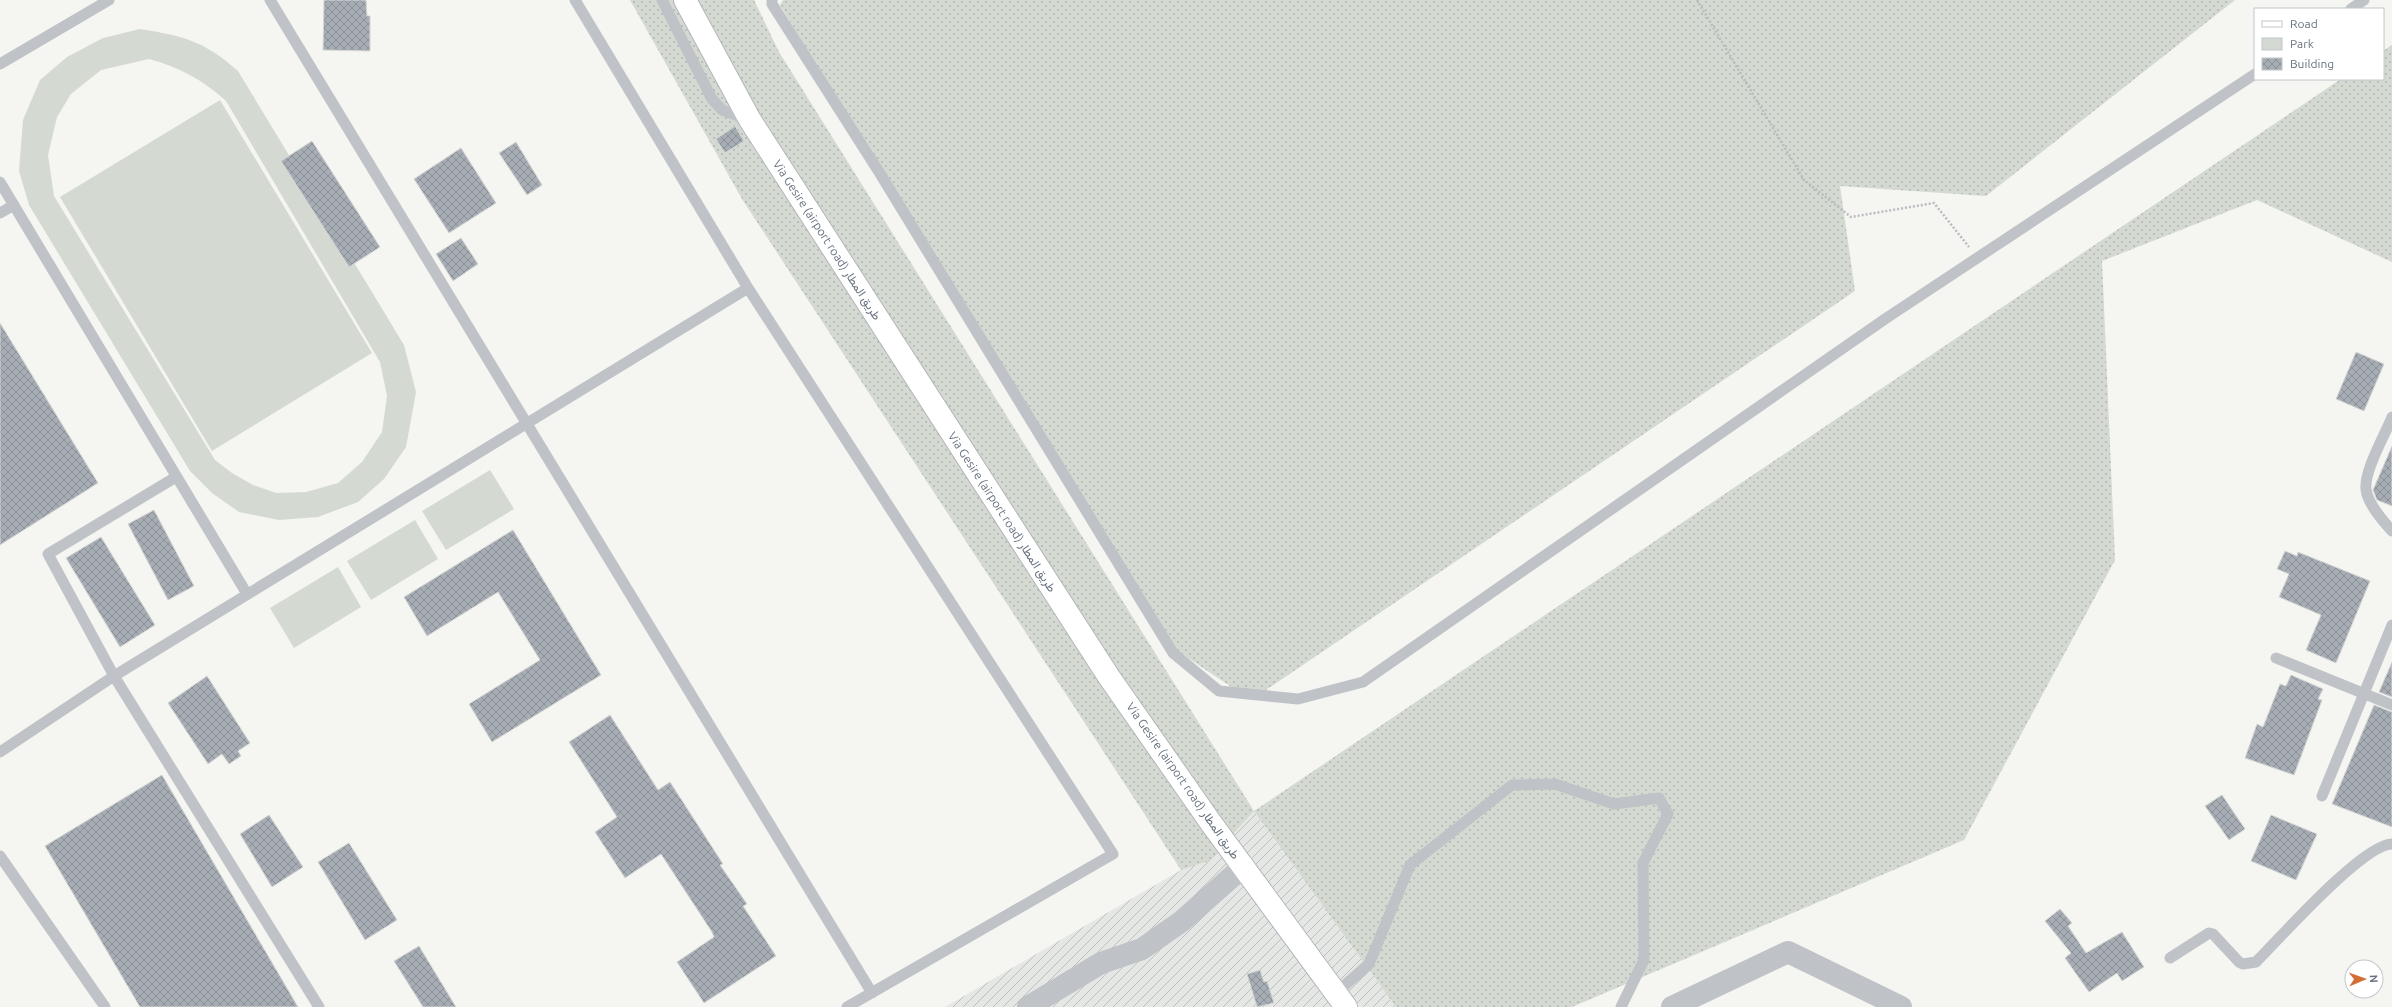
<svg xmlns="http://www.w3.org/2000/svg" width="2392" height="1007" font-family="Ubuntu,Vazirmatn,sans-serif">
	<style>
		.industrial { fill: url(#industrial-furrows) }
		.grass { fill: url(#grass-dots) }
		.park { fill: #d4dad2; fill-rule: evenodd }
		.building { fill: url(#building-cross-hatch); stroke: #d6d7d5 }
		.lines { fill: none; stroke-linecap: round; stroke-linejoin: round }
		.secondary-casing { stroke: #b2b5ba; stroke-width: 24 }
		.path { stroke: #b9bbbe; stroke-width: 2.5; stroke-dasharray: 2 2; stroke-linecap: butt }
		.lane { stroke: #bfc2c6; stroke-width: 11 }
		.street { stroke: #bfc2c6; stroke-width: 22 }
		.secondary { stroke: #fff; stroke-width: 22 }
		.labels { text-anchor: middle; stroke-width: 4; stroke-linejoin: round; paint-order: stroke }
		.street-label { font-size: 12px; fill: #677280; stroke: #fff }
	</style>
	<defs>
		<pattern id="industrial-furrows" width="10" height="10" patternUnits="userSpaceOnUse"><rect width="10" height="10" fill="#e5e7e5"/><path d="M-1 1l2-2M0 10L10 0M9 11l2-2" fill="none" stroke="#bdc0bf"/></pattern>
		<pattern id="grass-dots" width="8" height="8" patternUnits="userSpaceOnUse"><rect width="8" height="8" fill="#d4dad2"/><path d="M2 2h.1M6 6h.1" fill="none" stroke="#b0b5b0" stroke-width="1.8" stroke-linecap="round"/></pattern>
		<pattern id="building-cross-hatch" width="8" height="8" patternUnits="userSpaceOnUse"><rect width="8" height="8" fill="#a7adb4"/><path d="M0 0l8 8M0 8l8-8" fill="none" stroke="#8c9198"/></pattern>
	</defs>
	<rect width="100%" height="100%" fill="#f5f5f2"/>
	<path class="industrial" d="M1254,811L1396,1007H945L1181,870L1209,861Z"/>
	<path class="grass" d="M630,0H754L779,52L1254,811L2341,79H2383V51L2392,45V262L2257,200L2102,261L2115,560L1964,840L1572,1007H1396L1254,811L1209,861L1181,870L742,199Z
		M783,0H2235L1986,196L1840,186L1855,291L1251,700L1164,642L780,5Z"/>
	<path class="park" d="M140,29C184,36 204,41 238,71L404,345L416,392L406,447L384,479L358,502L318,517L279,520L239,512L212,493L190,471L29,205L19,171L23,120L40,80L67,57L103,38ZM149,59C179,67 203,80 226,101L380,362L387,396L382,432L362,462L338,483L306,492L276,493L253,485L232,473L215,460L54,196L48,155L57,117L71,94L101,70Z
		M220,100L372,353L212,451L60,197Z
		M490,470L514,509L446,550L422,511Z
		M415,520L438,559L371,600L347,561Z
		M338,567L361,607L294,648L270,608Z"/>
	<path class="building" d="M324,0H366L367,16H370V51L323,50Z
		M735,126L744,141L725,153L716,139Z
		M312,141L380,247L349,267L281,161Z
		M516,142L542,185L527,195L499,153Z
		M461,148L496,203L449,233L414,179Z
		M461,238L478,264L453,281L436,254Z
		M0,323L98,483L0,545Z
		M2356,352L2384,364L2364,411L2336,399Z
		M2392,446V506L2377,500L2373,490Z
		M154,510L194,586L168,600L128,524Z
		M513,530L601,675L492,742L469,704L540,660L498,592L427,636L404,597Z
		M101,537L155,625L120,647L66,558Z
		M2285,551L2297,556L2298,552L2370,581L2336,663L2306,650L2321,615L2279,597L2289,574L2277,569Z
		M2392,662V697L2379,692Z
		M2291,675L2323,689L2318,699L2322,700L2294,775L2245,758L2257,724L2263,727L2280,684L2286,686Z
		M207,676L250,743L238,751L241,756L229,764L222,754L208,764L168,703Z
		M2374,705L2392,712V827L2332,804Z
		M610,715L658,790L670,782L723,864L720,865L747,904L743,906L776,956L704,1003L677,962L714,937L712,932L661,854L625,878L595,832L617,817L569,742Z
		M162,775L298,1007H140L45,846Z
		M2222,795L2245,829L2229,840L2205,806Z
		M269,815L303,867L272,887L240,834Z
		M2271,815L2317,834L2296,880L2251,861Z
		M349,843L397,920L365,940L318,862Z
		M2060,909L2072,923L2068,926L2086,953L2122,932L2144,967L2122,981L2117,973L2089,992L2065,958L2071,953L2045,921Z
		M419,946L456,1007H423L394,961Z
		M1260,970L1264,982L1267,981L1274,1003L1257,1007L1247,974Z"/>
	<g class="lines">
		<defs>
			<path id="secondary" d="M685,0L750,120L1109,677L1211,823L1346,1007"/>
		</defs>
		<use href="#secondary" class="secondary-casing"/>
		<path class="path" d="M1697,0L1804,180L1851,217L1934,203L1969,247"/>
		<path class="lane" d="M270,0L872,993
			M575,0L748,288L1113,854L847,1007
			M662,0L712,99L722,110L747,119
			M772,0V4L879,172L1173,653L1219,691L1298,699L1363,682L1885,319L2255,74
			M2351,9L2364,0
			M0,64L109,0
			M0,182L247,594
			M0,213L14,205
			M2392,417C2385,435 2364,471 2366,489C2367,503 2383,521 2392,531
			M176,477L48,554L114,676L319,1007
			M2276,658L2392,705
			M0,752L114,676L748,288
			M2322,796L2392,625
			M0,856L105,1007
			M2170,958L2209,933L2213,934L2239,962L2243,964L2256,962C2279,939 2363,844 2392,844
			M1336,993L1369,964L1410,865L1512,785L1555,784L1614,804L1659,798L1668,814L1643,863L1644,960L1621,1007"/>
		<path class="street" d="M1028,1007L1101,963L1142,949L1182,921L1244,866
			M1672,1007L1788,952L1901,1007"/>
		<use href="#secondary" class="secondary"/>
	</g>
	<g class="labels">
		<g class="street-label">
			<text transform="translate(827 240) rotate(57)" y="4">Via Gesire (airport road) طريق المطار</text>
			<text transform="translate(1002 512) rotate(57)" y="4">Via Gesire (airport road) طريق المطار</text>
			<text transform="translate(1183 781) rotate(55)" y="4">Via Gesire (airport road) طريق المطار</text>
		</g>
	</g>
	<rect x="2254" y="8" width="130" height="72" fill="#ffffff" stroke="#c2c7cc"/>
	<rect x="2262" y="21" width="20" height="6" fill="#ffffff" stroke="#c2c7cc"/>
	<text x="2290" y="28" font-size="12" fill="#677280">Road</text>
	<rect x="2262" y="38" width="20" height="12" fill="#d4dad2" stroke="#c2c7cc"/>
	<text x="2290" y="48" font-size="12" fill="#677280">Park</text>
	<rect x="2262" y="58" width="20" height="12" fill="url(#building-cross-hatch)" stroke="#c2c7cc"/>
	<text x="2290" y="68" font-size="12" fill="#677280">Building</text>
	<g transform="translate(2364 979) rotate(88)"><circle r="19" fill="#ffffff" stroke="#c2c7cc"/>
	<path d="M0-3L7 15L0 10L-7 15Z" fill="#d26d35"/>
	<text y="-6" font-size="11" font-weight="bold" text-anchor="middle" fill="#677280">N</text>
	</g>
</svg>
